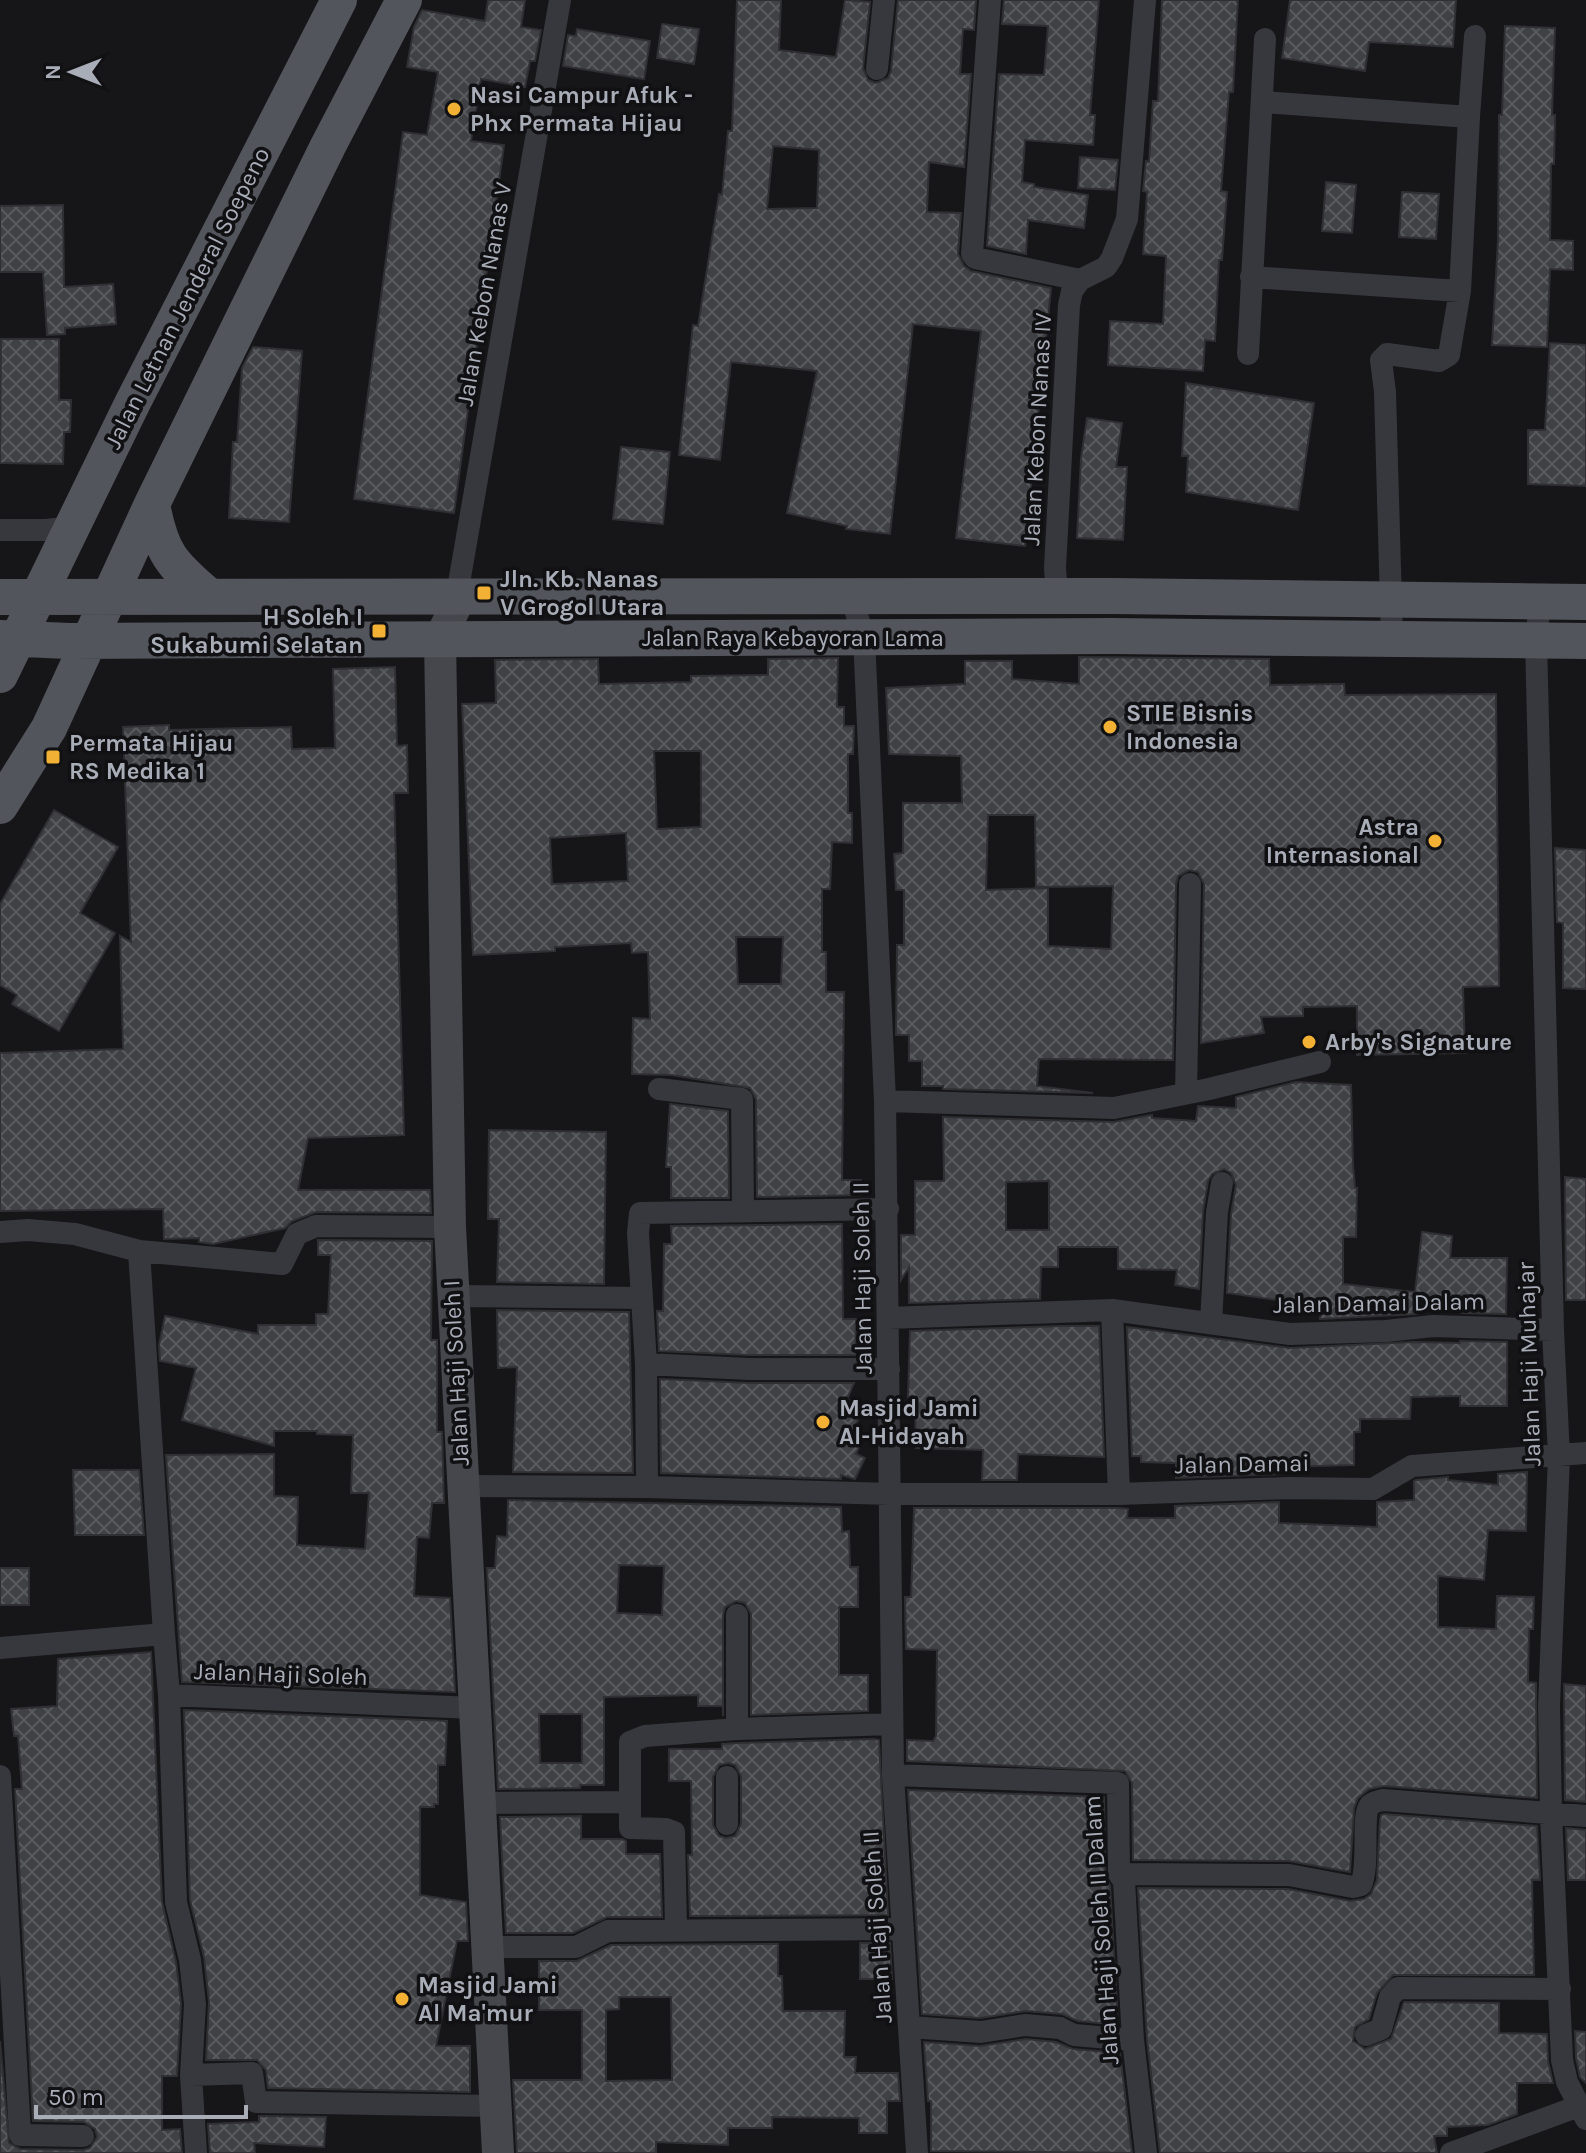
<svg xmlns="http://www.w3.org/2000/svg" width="1586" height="2153" font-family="Karla,sans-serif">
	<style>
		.building { fill: url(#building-cross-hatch); stroke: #303034; stroke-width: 2; fill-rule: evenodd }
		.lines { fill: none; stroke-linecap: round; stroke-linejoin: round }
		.street { stroke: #37383d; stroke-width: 22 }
		.secondary { stroke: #45474d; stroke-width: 32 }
		.primary { stroke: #53555c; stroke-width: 36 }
		.poi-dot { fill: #f2b134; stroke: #111113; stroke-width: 3 }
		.labels { text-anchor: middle; stroke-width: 7; stroke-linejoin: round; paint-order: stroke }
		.poi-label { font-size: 24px; font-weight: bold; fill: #a8adb8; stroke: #111113; text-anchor: start }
		.street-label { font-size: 24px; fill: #a8adb8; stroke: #111113 }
	</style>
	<defs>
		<pattern id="building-cross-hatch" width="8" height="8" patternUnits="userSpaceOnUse" patternTransform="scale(2)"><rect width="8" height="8" fill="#404145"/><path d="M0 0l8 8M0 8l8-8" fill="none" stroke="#595a5e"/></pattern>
	</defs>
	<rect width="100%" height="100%" fill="#161618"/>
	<path class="building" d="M488,0H525L521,27L541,30L535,61H530L525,87L481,79L471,141L504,145L454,513L354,499L403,132L427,135L438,72L407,67L414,27L422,10L485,21Z
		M737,0H781L779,50L836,57L845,0L870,2L863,68L868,80L876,83L888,78L891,71L898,0H976L974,30L963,29L960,74H971L964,167L929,162L927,212L961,213L958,254L964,266L971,271L1051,288L1025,546L956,538L981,331L913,324L890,534L846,529L847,526L787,513L817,371L731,362L720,460L679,455L693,325L698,326L719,194L722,195L728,131H732ZM773,146L819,150L817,208L767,209Z
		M1004,0H1099L1090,115H1095L1093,145L1025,140L1022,182L1034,184V187L1088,195L1084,228L1028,220L1026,254L987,246L999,74L1044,75L1048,26L1002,24Z
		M1162,0H1238L1233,92H1229L1221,191L1227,192L1222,260H1219L1215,341L1205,340L1203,371L1108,365L1110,321L1163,324L1166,256L1143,254L1147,192L1143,191L1146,161L1149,162L1153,101H1158Z
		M1290,0H1456L1453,47L1369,42L1365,71L1282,58Z
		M662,24L699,29L694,64L657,58Z
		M1505,26L1555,28L1552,115H1555L1554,164H1551L1550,240L1573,241V270L1550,269L1547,347L1492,345L1498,240L1499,115H1502Z
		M577,29L650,41L644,79L563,66L568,35L576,36Z
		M1080,157L1118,160L1115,190L1078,188Z
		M1326,182L1356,185L1352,233L1322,231Z
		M1402,192L1439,194L1436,239L1399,237Z
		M63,205L64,287L113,284L116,324L65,328V334L47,335L43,272H0V206Z
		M1,339H59V400H71L70,432H64L63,464L0,463Z
		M1550,343L1586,345V486L1528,484V430H1545Z
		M253,347L302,351L289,522L229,518L233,442H237L242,368Z
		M1186,383L1314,403L1298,510L1186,492L1188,456H1182Z
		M1087,418L1122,423L1116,467H1127L1123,540L1077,538L1081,458Z
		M621,447L670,452L663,524L613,519Z
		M1079,657L1269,659L1270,685L1344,684L1345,695L1496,694L1499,986L1463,987L1465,1053L1357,1055V1006L1303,1007V1016L1261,1017L1264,1033L1201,1043L1204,884L1198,872L1189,870L1178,876L1176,884L1173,1060L1039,1059L1037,1086L1093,1093L943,1089V1086H922V1061H909V1035H896L897,945H904V890H896L894,854L903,853V803H962L961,756L889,754L886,688L965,684V661H1012V679L1079,684ZM988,815H1035L1036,887L1113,886L1111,949L1048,946V888L986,890Z
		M838,658L837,707H844V726H854L853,754H848V813H852V843L832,842L830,889H822V952H826V992H844L842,1180H861V1195L757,1197L756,1099L750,1088L672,1075L632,1074L633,1018L650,1019L648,952L632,953L631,943L555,947V951L473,955L462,704L496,703L495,660L598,659L599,684L691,682V676L768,675V659ZM654,751H701V827L657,829ZM626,833L628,881L552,884L550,838ZM736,937H783L781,984H738Z
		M395,667L397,746L407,745L408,793H394L404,1135L308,1138L298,1190H430L431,1213L316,1212L292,1221L285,1228L213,1244L199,1242V1238L164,1239L163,1209L0,1211V1053L123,1049L120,936L131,942L123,727L169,725V730L291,727L292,749L335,748L333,669Z
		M54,810L118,847L80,913L115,933L59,1031L12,1004L17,995L0,985V904Z
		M1555,848L1586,850V989L1563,988V923L1557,922Z
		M1296,1082L1351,1085L1353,1165L1355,1188H1357L1356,1237H1343V1284L1415,1292L1422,1232L1452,1236L1450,1258H1507L1506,1314L1462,1313V1300L1417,1299L1416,1314L1320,1319L1321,1306L1227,1293L1231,1214L1236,1185L1231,1173L1224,1169L1212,1174L1208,1181L1203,1211L1199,1289L1175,1285L1177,1270L1118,1269V1247H1058V1267H1041L1040,1299L909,1303V1267L901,1280V1235H915V1181H944L943,1117L1114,1122L1152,1115V1118L1196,1121L1198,1106L1236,1108V1097ZM1049,1181V1230H1006V1182Z
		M670,1104L728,1111L729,1198H671V1167H666Z
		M489,1130L606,1132L604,1284L497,1282L499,1219H488Z
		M1565,1177L1586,1179V1300H1566Z
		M842,1224L843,1319H856L855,1355H749L659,1351L657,1311H663L664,1244H672L671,1226Z
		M318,1240L432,1241L431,1340H437V1432H442L444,1503H432L429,1538L417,1537L414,1596L450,1598L455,1692L182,1682L166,1455L274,1454V1496L298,1497L297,1545L365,1549L369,1493H351L353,1435L317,1434V1431H274V1446L182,1420L196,1368L160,1361L159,1345L165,1316L258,1334V1325H316V1314H328L331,1255H318Z
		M497,1310L629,1312L633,1473L513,1472L517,1367L498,1368Z
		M1062,1326H1099L1104,1457L1018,1454L1017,1480H982L983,1450L916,1448L915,1397H908L910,1331Z
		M1127,1327L1290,1348L1413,1342L1460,1343V1341L1507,1342V1406H1460V1396L1411,1397L1410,1419H1360V1432H1354V1465L1280,1467V1474L1176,1478V1463L1141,1462V1456H1132Z
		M660,1379L749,1383H854L847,1399L864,1407L850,1437L861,1442L856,1454L865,1458L855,1479L841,1475V1479L661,1473Z
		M73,1470H139L144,1535H75Z
		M1527,1472L1526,1531L1488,1530L1484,1580L1438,1576V1627L1496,1629L1497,1596L1534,1597L1533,1629H1529L1528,1682L1536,1683L1537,1798L1384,1786L1369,1789L1358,1798L1354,1808L1350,1872L1289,1861L1133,1860L1132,1783L1125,1771L907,1761V1740L933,1741L936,1736L937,1650L906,1649L905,1597H911L914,1508H1118L1128,1509L1127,1518H1175V1506L1279,1502V1523L1377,1527V1502L1414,1500V1481L1416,1480L1448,1477V1480L1498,1485V1474Z
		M508,1500L841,1507L842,1532L849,1531L850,1567H858V1607H839V1675H868V1711L751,1715V1614L745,1603L736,1601L725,1607L723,1615V1716V1706H698V1695L604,1697V1785H580V1788L498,1789L487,1568H495L497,1536L507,1537ZM619,1565L664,1566L662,1615L617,1613ZM539,1714H582V1763H540Z
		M0,1568H29V1605H0Z
		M151,1652L162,1902L176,1962L181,2004L177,2076H162V2130L180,2129L182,2153H0V2041L9,2143L20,2149L83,2150L90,2148L97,2137L95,2129L84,2122L33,2121L15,1789H22L18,1736H14L11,1709L57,1706L58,1659Z
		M1564,1684L1586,1686V1802L1565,1800Z
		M184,1710L447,1721L445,1765H438V1804H434V1807H420V1895L466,1902L468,1941H457L436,2046H470V2092L268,2088L266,2070L257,2060H206L209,2002L204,1957L190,1900Z
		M874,1739L879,1740L888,1915L690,1916L688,1855H692L691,1781H669V1749H722V1744L738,1743ZM728,1763L735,1765L741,1776V1824L735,1836L726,1838L719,1836L713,1825V1777L719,1765Z
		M908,1790L1104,1797L1105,1874L1110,1886L1118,2025L1078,2021L1062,2014L1026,2011L980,2018L922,2014Z
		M1384,1814L1537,1826L1540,1880H1532L1534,1975H1393L1377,1993L1369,2019L1355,2027L1353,2041L1365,2049L1391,2039L1404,2002L1499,2003V2033L1547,2034L1548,2061L1553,2083H1517V2114L1488,2125L1447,2127V2136H1434L1437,2153H1160L1147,2039L1138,1888L1288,1889L1350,1901L1364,1899L1371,1894L1377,1880L1380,1820L1381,1815Z
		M581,1816V1839H622L626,1841V1854H660L662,1917H607L573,1933H506L500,1817Z
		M1566,1828L1586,1830V1880H1568Z
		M860,1943H890L892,1979H860Z
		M778,1944V1976H782L783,2011H845L844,2057H856L855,2073H898L900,2101H887V2133H859V2118L772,2117V2128H728V2145L656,2142V2153H517L513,2080H582V2010H539V1961H577L611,1945ZM619,1997H671L672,2080L606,2081V2010L619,2009Z
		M1575,2031L1586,2032V2083L1580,2077L1576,2058Z
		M1026,2039L1056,2042L1073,2049L1120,2053L1132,2153L931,2151V2101H928L924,2042L980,2046Z
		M259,2116L326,2117L324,2147L254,2143L255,2153H210L208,2124L259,2122Z"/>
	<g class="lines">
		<path class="street" d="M990,0L972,254L975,258L1080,280
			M877,69L884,0
			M1262,102L1469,117L1460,291L1449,355L1439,361L1387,354L1381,360L1385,392L1392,639
			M1469,117L1475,36
			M1251,277L1460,291
			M1248,354L1265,39
			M0,530H46L73,527
			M1057,596L1055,568L1069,305L1072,291L1080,280L1106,267L1112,258L1127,219L1145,0
			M460,597L459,583L560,0
			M851,597L864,637L885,1101L893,1775L917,2153
			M1540,601L1536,641L1553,1330L1559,1456L1549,1706L1551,1815L1562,2060L1567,2082L1586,2119
			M659,1089L742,1099L743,1212
			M1186,1093L1190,884
			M885,1101L1114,1108L1209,1089L1320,1062
			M0,1232L28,1230L75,1234L139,1251L282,1264L297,1234L316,1226L450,1227
			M139,1251L164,1634
			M453,1296L642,1298
			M1112,1310L1119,1494
			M888,1318L1112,1310L1290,1334L1386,1331L1433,1326L1553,1330
			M1211,1323L1217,1212L1222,1183
			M646,1364L749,1369H889
			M461,1486L647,1487L891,1494H1119L1288,1488L1373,1489L1412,1466L1586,1453
			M647,1487L646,1364L638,1233L640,1213L888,1209
			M737,1615V1729
			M0,1648L164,1634L169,1695L473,1708
			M169,1695L176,1902L190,1960L195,2004L191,2075L196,2153
			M893,1775L1118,1783L1119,1874L1124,1881L1133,2040L1146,2153
			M0,1776L20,2135L83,2136
			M727,1777V1824
			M478,1803L629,1802
			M1119,1874L1289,1875L1353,1887L1361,1885C1370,1864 1361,1815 1370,1805C1374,1802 1378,1801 1383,1800L1586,1816
			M676,1929L674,1832L666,1829L630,1828V1742L645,1736L737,1729L892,1724
			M487,1947H576L608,1931L903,1929
			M910,2027L981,2032L1025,2025L1060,2028L1074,2035L1133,2040
			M1366,2035L1381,2029L1390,1997L1398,1988L1560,1989
			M191,2075L252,2073L256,2102L495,2106
			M1451,2153L1579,2106"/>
		<path class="secondary" d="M460,597L440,639L450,1227L498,2153"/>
		<path class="primary" d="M152,504C161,553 171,564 209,596
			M0,597L1113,596L1586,602
			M0,638L69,641L1112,636L1586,641
			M0,675L132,404L339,0
			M0,806L49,728L152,504L328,146L404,0"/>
	</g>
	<g class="poi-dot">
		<circle cx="454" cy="109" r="8"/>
		<rect x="476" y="585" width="16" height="16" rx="4"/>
		<rect x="371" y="623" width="16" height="16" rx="4"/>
		<circle cx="1110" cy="727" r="8"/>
		<rect x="45" y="749" width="16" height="16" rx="4"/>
		<circle cx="1435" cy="841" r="8"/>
		<circle cx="1309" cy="1042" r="8"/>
		<circle cx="823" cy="1422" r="8"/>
		<circle cx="402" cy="1999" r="8"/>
	</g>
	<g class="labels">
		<g class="poi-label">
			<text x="470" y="103">Nasi Campur Afuk -<tspan x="470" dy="28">Phx Permata Hijau</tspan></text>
			<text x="500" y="587">Jln. Kb. Nanas<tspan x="500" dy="28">V Grogol Utara</tspan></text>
			<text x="363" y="625" text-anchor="end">H Soleh I<tspan x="363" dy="28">Sukabumi Selatan</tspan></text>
			<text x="1126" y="721">STIE Bisnis<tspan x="1126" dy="28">Indonesia</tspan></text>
			<text x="69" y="751">Permata Hijau<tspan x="69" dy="28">RS Medika 1</tspan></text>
			<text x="1419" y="835" text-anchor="end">Astra<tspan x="1419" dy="28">Internasional</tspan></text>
			<text x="1325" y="1050">Arby's Signature</text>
			<text x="839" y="1416">Masjid Jami<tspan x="839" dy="28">Al-Hidayah</tspan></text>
			<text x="418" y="1993">Masjid Jami<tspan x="418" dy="28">Al Ma'mur</tspan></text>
		</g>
		<g class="street-label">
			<text transform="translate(484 294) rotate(-80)" y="8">Jalan Kebon Nanas V</text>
			<text transform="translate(187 298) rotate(-63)" y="8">Jalan Letnan Jenderal Soepeno</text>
			<text transform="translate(1037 429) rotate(-87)" y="8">Jalan Kebon Nanas IV</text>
			<text x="793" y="646">Jalan Raya Kebayoran Lama</text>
			<text transform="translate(862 1278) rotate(-91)" y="8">Jalan Haji Soleh II</text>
			<text transform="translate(1379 1303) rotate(-1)" y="8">Jalan Damai Dalam</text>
			<text transform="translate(1529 1364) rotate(-92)" y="8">Jalan Haji Muhajar</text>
			<text transform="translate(456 1373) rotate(-93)" y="8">Jalan Haji Soleh I</text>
			<text transform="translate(1242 1464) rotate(-1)" y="8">Jalan Damai</text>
			<text transform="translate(281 1674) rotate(2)" y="8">Jalan Haji Soleh</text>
			<text transform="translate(877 1927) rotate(-94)" y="8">Jalan Haji Soleh II</text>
			<text transform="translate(1101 1930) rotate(-94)" y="8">Jalan Haji Soleh II Dalam</text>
		</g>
	</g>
	<g transform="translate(72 72) rotate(270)" stroke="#111113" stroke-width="6" paint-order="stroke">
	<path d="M0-6L14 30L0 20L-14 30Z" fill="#a8adb8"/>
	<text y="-12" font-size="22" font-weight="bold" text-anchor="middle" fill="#a8adb8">N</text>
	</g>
	<path d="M36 2105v12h210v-12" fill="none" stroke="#a8adb8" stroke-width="4"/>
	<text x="48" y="2105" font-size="24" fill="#a8adb8" stroke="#111113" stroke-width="6" paint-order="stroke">50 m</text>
</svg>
